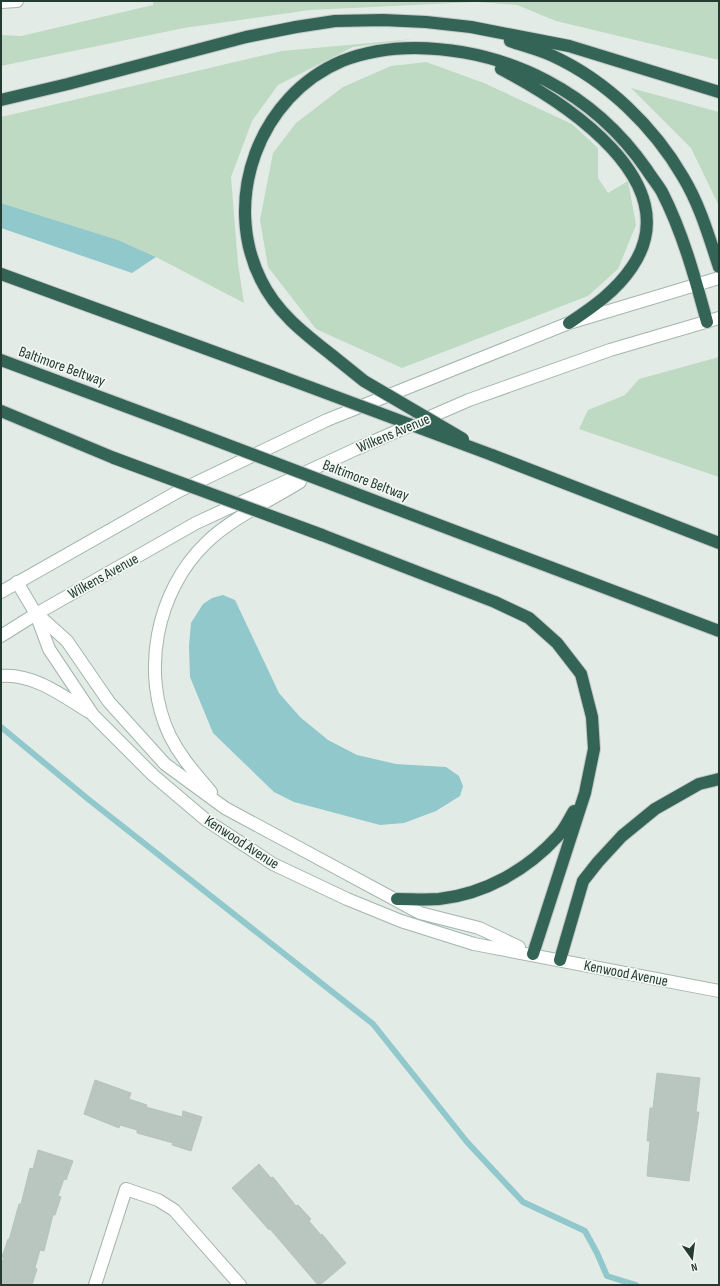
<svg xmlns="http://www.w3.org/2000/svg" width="720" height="1286" font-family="'Sofia Sans Condensed',sans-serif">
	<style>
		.green { fill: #bedac2 }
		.water { fill: #90c8cb }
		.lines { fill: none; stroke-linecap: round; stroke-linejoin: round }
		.stream { stroke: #90c8cb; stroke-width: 6 }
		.building { fill: #b8c6bf; stroke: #b6c4bd }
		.street-casing { stroke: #a6b3ad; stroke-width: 14 }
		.secondary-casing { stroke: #a2b6ad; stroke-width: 14 }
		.highway-casing { stroke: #c2c8c6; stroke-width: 14 }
		.street { stroke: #fff; stroke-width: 12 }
		.secondary { stroke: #fff; stroke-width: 12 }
		.highway { stroke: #336455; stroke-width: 12 }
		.highway-bridge-casing { stroke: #c2c8c6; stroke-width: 14; stroke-linecap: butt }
		.highway-bridge { stroke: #336455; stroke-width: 12 }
		.labels { text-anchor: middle; stroke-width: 3.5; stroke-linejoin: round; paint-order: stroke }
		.street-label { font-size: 15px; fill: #243b32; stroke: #f3f8f5 }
	</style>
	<rect width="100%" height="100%" fill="#e3ebe7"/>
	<path class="green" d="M153,1H719V60L556,21L517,5L476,2L310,10L184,28L1,66V35L21,36L153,5Z
		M414,39L353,47L278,85L252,121L231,177L238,264L244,303L156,257L118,240L1,203V117L282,51Z
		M426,62L484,83L572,124L598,148V178L608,193L628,181L636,225L618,269L588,296L402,368L316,329L268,267L260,220L273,153L296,123L343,87L391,66Z
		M631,88L719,112V206L691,148Z
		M719,357V477L579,429L588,410L625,395L639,379Z"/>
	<path class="water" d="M1,203L118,240L156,257L132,273L1,228Z
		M223,595L235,600L279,693L300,717L328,740L357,755L396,764L446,767L459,776L463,786L460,796L436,811L404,823L380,825L294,802L274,792L213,733L190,677L189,646L191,623L203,604L212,598Z"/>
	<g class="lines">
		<path class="stream" d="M1,727L88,799L373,1024L467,1142L523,1202L585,1231L597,1253L607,1276L636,1285"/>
	</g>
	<path class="building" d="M657,1073L700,1078L696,1112H699L689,1181L647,1176L650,1141H647L650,1108H653Z
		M95,1080L131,1093L129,1099L147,1105L146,1107L182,1117L183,1111L202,1117L191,1151L172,1145L173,1143L137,1133V1130L120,1125L119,1128L84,1114Z
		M38,1150L73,1161L66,1180L64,1179L58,1196L61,1197L55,1215H53L44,1251L40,1250L35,1268L37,1269L32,1285H1V1266L4,1257H2L8,1239L9,1240L19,1204H21L30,1168L33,1169Z
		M259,1164L271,1178L273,1177L296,1206L298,1205L311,1219L309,1221L321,1235L322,1234L346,1263L320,1285H318L270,1229L269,1230L232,1188Z"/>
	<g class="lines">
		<defs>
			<path id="street" d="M1,2L17,1
				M95,1285L126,1189L158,1200L174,1210L240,1285"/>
			<path id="secondary" d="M17,582L36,614L49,649L93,715L153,775L206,820L273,864L347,899L401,921L474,944L719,991
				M1,592L179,491L327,420L569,323L719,278
				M37,614L67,641L109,702L165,764L225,808L420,913L479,928L519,947
				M1,636L36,614L196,523L356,449L469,400L610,350L719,318
				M1,676C33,673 63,696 89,712
				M211,792C196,774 181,758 170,736C140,674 156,591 206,543C230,519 271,500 300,482"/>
			<path id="highway" d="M510,41C524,46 540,50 553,56C607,81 654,127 683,177C700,205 709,237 719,267
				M501,69C564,102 690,182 632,267C616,291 593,307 569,323
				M1,100L68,84L246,37L296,27L335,21L383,20L426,22L471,27L569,46L719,92
				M1,274L283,377
				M333,356C305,334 277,313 261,280C221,200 259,96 342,61C365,52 390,48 415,48C509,49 594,93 647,170C652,178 658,185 662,192C683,233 695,278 707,322
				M1,360L178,426
				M1,411L114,458
				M492,455L719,543
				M386,505L719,631
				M322,535L495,602L529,618L557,643L581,674L592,717L594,749L585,793L533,954
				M397,899C411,899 425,900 439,899C485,894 527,870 558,836C565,829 569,819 574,811
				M560,960L583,881L598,862L622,836L655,809L699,784L719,779"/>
		</defs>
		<use href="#street" class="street-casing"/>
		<use href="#secondary" class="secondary-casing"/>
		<use href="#highway" class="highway-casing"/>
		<use href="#street" class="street"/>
		<use href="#secondary" class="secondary"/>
		<use href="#highway" class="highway"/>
		<defs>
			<path id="highway-bridge" d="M333,356L364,381L463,439
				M283,377L492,455
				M178,426L386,505
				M114,458L322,535"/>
		</defs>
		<use href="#highway-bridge" class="highway-bridge-casing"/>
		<use href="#highway-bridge" class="highway-bridge"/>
	</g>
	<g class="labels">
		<g class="street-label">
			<text transform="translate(62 366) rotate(20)" y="5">Baltimore Beltway</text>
			<text transform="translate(393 433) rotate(-23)" y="5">Wilkens Avenue</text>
			<text transform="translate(366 480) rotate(21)" y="5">Baltimore Beltway</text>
			<text transform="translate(103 576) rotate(-29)" y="5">Wilkens Avenue</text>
			<text transform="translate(242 842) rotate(33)" y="5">Kenwood Avenue</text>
			<text transform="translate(626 973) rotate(11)" y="5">Kenwood Avenue</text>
		</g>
	</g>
	<rect width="720" height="1286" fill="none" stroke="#243b32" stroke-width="4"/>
	<g transform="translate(692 1258) rotate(166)" stroke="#f3f8f5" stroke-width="3" paint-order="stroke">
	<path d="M0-3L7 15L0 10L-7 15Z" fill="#243b32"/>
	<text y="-6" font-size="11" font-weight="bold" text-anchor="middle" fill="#243b32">N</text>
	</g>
</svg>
